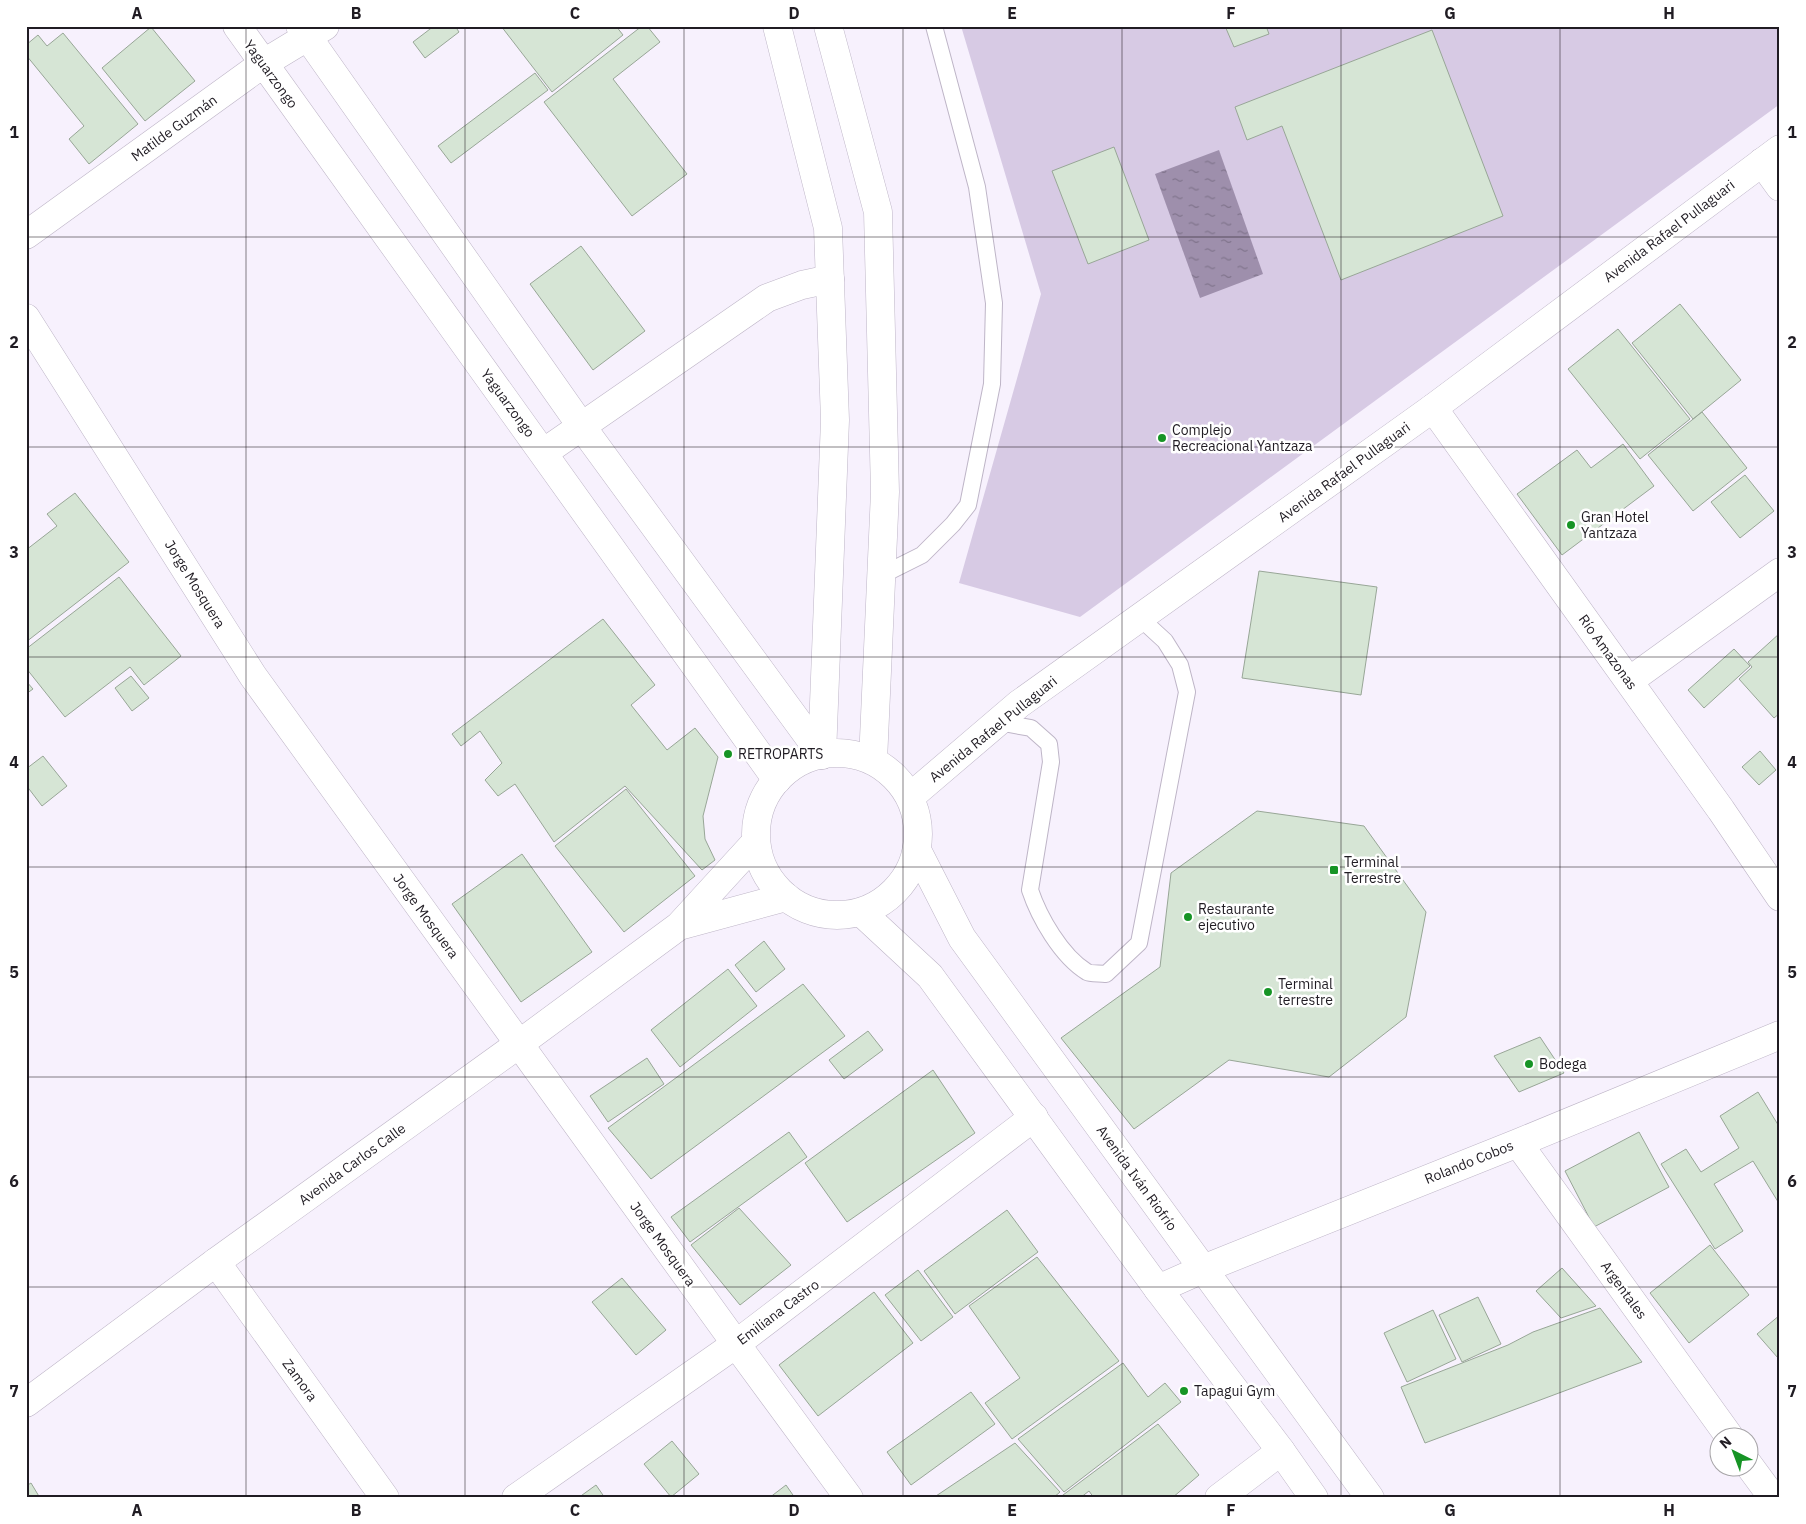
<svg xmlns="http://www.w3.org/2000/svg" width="1806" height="1524" font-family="'IBM Plex Sans',sans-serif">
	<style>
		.pitch { fill: #d7cae4 }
		.water { fill: url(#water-ripples) }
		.building { fill: #d6e5d5; stroke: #98a697 }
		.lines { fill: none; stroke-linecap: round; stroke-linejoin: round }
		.service-casing { stroke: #beb5c7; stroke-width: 18 }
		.minor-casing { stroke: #beb5c7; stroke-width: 29 }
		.tertiary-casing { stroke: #beb5c7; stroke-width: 29 }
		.secondary-casing { stroke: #beb5c7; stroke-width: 29 }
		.service { stroke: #fff; stroke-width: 16 }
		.minor { stroke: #fff; stroke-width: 28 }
		.tertiary { stroke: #fff; stroke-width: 28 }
		.secondary { stroke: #fff; stroke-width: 28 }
		.grid { fill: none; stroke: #201c23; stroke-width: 1; stroke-opacity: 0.55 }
		.poi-dot { fill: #169425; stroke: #fff; stroke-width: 2 }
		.labels { text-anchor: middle; stroke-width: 5; stroke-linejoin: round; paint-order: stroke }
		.street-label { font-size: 14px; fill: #201c23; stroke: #fff }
		.poi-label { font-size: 14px; fill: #201c23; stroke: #fff; text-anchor: start }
		.neatline { fill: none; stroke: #201c23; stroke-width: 2 }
		.grid-label { font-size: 16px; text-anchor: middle; font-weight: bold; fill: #201c23 }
	</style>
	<defs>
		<pattern id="water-ripples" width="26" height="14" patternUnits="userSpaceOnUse" patternTransform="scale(1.25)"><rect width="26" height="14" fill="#9e8fac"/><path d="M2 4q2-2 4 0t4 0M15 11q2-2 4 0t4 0" fill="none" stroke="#80748c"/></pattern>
	</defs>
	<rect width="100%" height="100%" fill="#f7f1fd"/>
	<path class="pitch" d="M961,26H1780V104L1080,617L959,583L1041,294Z"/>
	<path class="water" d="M1219,150L1263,274L1200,298L1155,174Z"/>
	<path class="building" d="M434,26H455L459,32L425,58L413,42Z
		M501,26H616L623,35L552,92Z
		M642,26H647L660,42L613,79L687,174L632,216L544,102Z
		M1225,26H1266L1269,34L1234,47Z
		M151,27L195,81L145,121L102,68Z
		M1432,30L1503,216L1341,280L1282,126L1247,140L1235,107Z
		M63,33L138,124L89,164L69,139L84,126L26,55V45L38,35L47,46Z
		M535,73L548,90L451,163L438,146Z
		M1114,147L1149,240L1088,264L1052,171Z
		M581,246L645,331L593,370L530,284Z
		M1680,304L1741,380L1693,419L1632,343Z
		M1618,329L1690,419L1640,459L1568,369Z
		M1702,412L1747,468L1693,511L1648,455Z
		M1623,444L1654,486L1562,555L1517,494L1577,450L1591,468Z
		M1745,475L1774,511L1740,538L1711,502Z
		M75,493L129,562L26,642V550L57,526L47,514Z
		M1259,571L1377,587L1361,695L1242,678Z
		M119,577L181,656L144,685L130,667L65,717L26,668V649Z
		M603,619L655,685L631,705L667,750L695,728L718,757L703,816L705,839L715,860L702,870L625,786L554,842L515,784L498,796L485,780L502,763L480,731L461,746L452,734Z
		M1780,633V713L1774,718L1739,679L1752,667L1748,662Z
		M1734,649L1750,666L1704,708L1688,690Z
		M131,676L149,698L132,711L115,688Z
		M26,681L33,689L26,694Z
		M1760,751L1776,770L1759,785L1742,767Z
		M43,756L67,786L42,806L26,785V769Z
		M626,789L695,876L624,932L555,846Z
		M1257,811L1364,826L1426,912L1406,1017L1329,1077L1229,1060L1134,1129L1061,1038L1160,967L1171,873Z
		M522,854L592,952L521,1002L452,904Z
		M764,941L785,969L756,992L735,965Z
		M728,969L757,1006L680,1067L651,1030Z
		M803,984L845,1036L651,1179L608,1128Z
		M868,1031L883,1050L844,1079L829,1060Z
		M1540,1037L1564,1073L1519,1092L1494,1056Z
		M647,1058L664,1084L608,1122L590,1096Z
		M933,1070L975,1133L847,1222L805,1163Z
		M1758,1092L1780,1128V1205L1753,1161L1714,1184L1743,1231L1715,1249L1661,1164L1686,1149L1701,1172L1739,1148L1720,1116Z
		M789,1132L807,1157L690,1242L671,1217Z
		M1639,1132L1669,1187L1594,1227L1565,1171Z
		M739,1208L791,1265L740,1305L691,1245Z
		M1007,1210L1038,1252L955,1314L924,1271Z
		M1710,1245L1749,1295L1689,1343L1650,1293Z
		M1037,1257L1119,1361L1012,1439L985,1403L1020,1378L969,1306Z
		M1562,1268L1596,1306L1561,1318L1536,1291Z
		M918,1270L953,1317L921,1341L885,1295Z
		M622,1278L666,1330L636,1355L592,1302Z
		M874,1292L913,1343L818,1416L779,1365Z
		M1478,1297L1501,1344L1462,1362L1439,1315Z
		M1600,1308L1642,1362L1425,1443L1401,1387L1508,1345L1533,1332Z
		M1433,1310L1456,1359L1407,1382L1384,1333Z
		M1780,1315V1357L1778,1358L1757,1334Z
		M1123,1363L1148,1397L1165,1383L1181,1402L1064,1492L1018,1439Z
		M971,1392L995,1424L911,1485L887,1452Z
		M1158,1424L1199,1475L1172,1498H1094L1089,1491L1080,1498H1059Z
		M672,1441L699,1474L671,1497L644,1464Z
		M1015,1443L1060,1492L1053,1498H933Z
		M31,1483L40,1498H26V1486Z
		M596,1485L605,1498H578Z
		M786,1485L795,1498H769Z"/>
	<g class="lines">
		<defs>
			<path id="service" d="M882,575L922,555L953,524L968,505L992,384L994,303L977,187L934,26
				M998,722L1031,728L1049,744L1051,762L1030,890C1039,917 1061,956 1087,972C1091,974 1100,973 1106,974L1139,943L1187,692L1180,665L1165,641L1140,618"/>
			<path id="minor" d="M237,26L777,780
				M300,26L582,427L822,755
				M1762,162L1780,187
				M26,235L264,63L325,26
				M26,318L253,676L736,1344L849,1498
				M1433,408L1721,810L1780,897
				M543,453L767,298L802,285L830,279
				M1629,681L1780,572
				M1518,1143L1729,1436
				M216,1262L385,1498
				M1158,1289L1203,1269L1518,1143L1780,1035
				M1748,1464L1773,1498
				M516,1498L736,1344L1034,1117
				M1219,1498L1281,1451"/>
			<path id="tertiary" d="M910,797L1019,704L1433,408L1780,149
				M679,926L786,897
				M26,1403L216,1262L519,1044L679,926L754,844"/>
			<path id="secondary" d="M777,26L828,228L835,420L822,755
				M828,26L878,212L885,492L873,761
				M756 834a81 81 0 1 1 162 0a81 81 0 1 1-162 0Z
				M917,850L962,938L1370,1498
				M861,912L930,976L1158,1289L1281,1451L1314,1498"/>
		</defs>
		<use href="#service" class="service-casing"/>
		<use href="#minor" class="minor-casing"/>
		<use href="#tertiary" class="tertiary-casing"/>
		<use href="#secondary" class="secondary-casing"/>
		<use href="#service" class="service"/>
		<use href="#minor" class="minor"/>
		<use href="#tertiary" class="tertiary"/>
		<use href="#secondary" class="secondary"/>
	</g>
	<path class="grid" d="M246,26V1498M465,26V1498M684,26V1498M903,26V1498M1122,26V1498M1341,26V1498M1560,26V1498M26,237H1780M26,447H1780M26,657H1780M26,867H1780M26,1077H1780M26,1287H1780"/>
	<g class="poi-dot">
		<circle cx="1162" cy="438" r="5"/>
		<circle cx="1571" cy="525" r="5"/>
		<circle cx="728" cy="754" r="5"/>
		<rect x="1329" y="865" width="10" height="10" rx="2.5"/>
		<circle cx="1188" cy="917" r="5"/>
		<circle cx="1268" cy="992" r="5"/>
		<circle cx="1529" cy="1064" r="5"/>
		<circle cx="1184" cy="1391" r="5"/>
	</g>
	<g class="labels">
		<g class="street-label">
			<text transform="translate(271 74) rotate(54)" y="5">Yaguarzongo</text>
			<text transform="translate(174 128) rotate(-36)" y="5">Matilde Guzmán</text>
			<text transform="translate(1669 231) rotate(-37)" y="5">Avenida Rafael Pullaguari</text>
			<text transform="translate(508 403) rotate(54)" y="5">Yaguarzongo</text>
			<text transform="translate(1344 472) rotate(-36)" y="5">Avenida Rafael Pullaguari</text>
			<text transform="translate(195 584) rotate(58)" y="5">Jorge Mosquera</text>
			<text transform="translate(1608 652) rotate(54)" y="5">Río Amazonas</text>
			<text transform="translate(993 729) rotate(-39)" y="5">Avenida Rafael Pullaguari</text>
			<text transform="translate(426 916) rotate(54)" y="5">Jorge Mosquera</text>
			<text transform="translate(1469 1162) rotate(-22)" y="5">Rolando Cobos</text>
			<text transform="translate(352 1164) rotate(-36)" y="5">Avenida Carlos Calle</text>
			<text transform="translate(1137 1178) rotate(54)" y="5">Avenida Iván Riofrío</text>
			<text transform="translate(663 1244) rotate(54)" y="5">Jorge Mosquera</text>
			<text transform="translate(1624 1290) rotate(54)" y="5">Argentales</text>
			<text transform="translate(778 1312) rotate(-37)" y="5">Emiliana Castro</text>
			<text transform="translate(300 1380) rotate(54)" y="5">Zamora</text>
		</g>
		<g class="poi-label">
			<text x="1172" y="435">Complejo<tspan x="1172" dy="16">Recreacional Yantzaza</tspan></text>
			<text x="1581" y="522">Gran Hotel<tspan x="1581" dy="16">Yantzaza</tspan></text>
			<text x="738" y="759">RETROPARTS</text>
			<text x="1344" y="867">Terminal<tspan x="1344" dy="16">Terrestre</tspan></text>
			<text x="1198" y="914">Restaurante<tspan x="1198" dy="16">ejecutivo</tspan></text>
			<text x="1278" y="989">Terminal<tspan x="1278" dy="16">terrestre</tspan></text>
			<text x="1539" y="1069">Bodega</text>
			<text x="1194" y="1396">Tapagui Gym</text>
		</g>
	</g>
	<rect width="1806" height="1524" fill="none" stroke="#ffffff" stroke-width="55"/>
	<g transform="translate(1734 1452) rotate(318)"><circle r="24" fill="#ffffff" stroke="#a6a4a7"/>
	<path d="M0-4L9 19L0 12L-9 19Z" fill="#169425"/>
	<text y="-8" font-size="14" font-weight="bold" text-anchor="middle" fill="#201c23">N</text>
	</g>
	<rect x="28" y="28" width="1750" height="1468" class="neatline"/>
	<g class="grid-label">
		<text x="137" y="19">A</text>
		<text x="356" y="19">B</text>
		<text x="575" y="19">C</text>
		<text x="794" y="19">D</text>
		<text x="1012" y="19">E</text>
		<text x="1231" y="19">F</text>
		<text x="1450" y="19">G</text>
		<text x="1669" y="19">H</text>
		<text x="14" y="138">1</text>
		<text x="1792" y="138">1</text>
		<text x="14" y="348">2</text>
		<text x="1792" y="348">2</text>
		<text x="14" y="558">3</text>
		<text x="1792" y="558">3</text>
		<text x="14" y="768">4</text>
		<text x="1792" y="768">4</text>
		<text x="14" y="978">5</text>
		<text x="1792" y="978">5</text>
		<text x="14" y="1187">6</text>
		<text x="1792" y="1187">6</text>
		<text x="14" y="1397">7</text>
		<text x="1792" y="1397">7</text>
		<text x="137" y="1516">A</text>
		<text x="356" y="1516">B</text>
		<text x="575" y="1516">C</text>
		<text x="794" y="1516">D</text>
		<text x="1012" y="1516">E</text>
		<text x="1231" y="1516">F</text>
		<text x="1450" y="1516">G</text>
		<text x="1669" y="1516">H</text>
	</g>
</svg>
